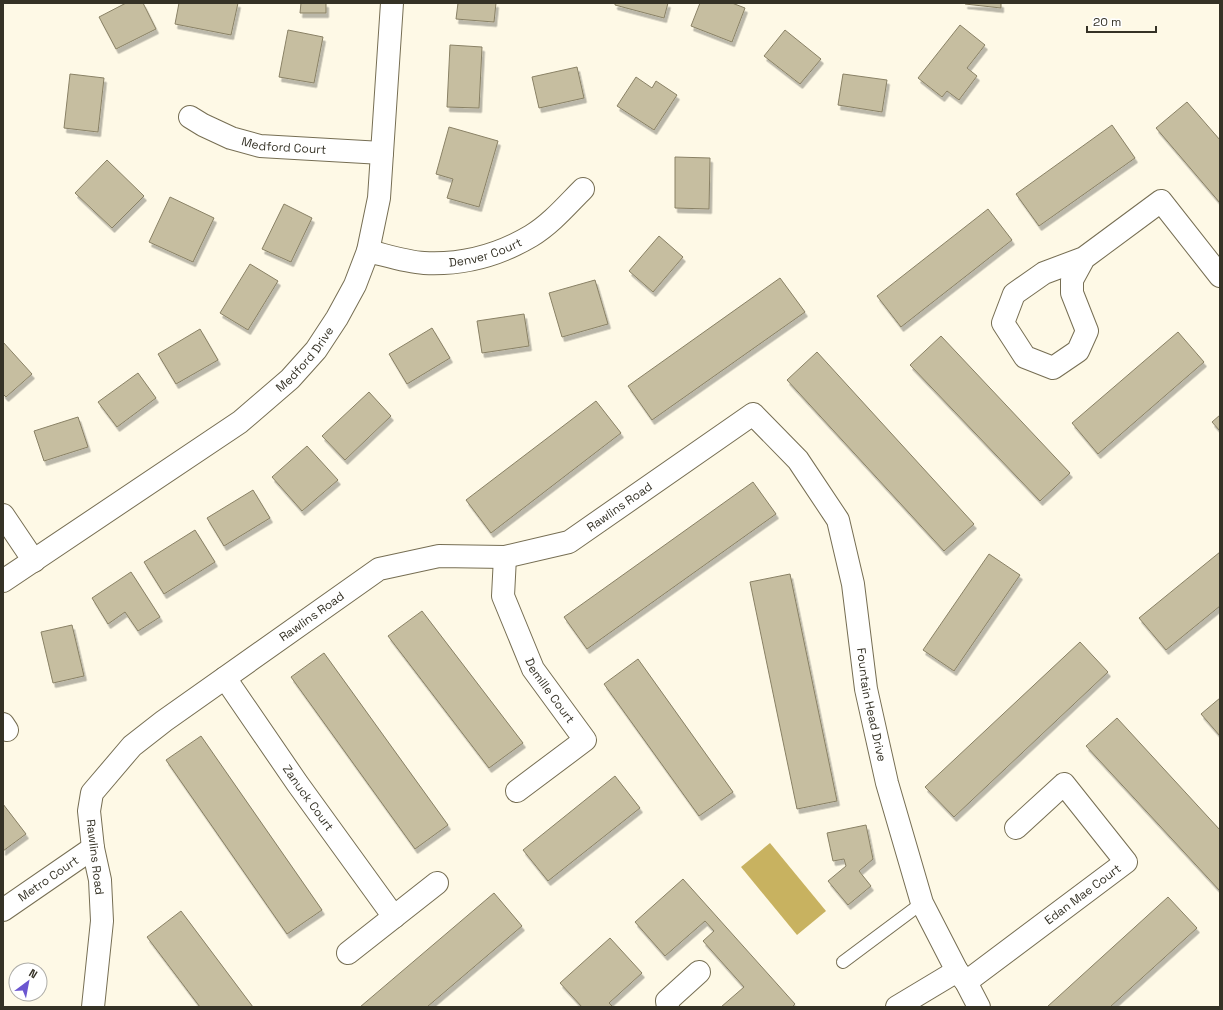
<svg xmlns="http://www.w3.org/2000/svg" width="1223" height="1010" font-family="'Space Grotesk',sans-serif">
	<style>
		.water { fill: #c8b260 }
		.building { fill: #c6bea0; stroke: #898165; filter: url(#shadow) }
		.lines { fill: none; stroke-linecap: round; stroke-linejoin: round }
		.service-casing { stroke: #766e53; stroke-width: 14 }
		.minor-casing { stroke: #766e53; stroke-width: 24 }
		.service { stroke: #fff; stroke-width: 12 }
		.minor { stroke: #fff; stroke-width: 22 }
		.labels { text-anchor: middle; stroke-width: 3; stroke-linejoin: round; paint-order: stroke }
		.street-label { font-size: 12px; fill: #353226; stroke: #fff }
	</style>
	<defs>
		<filter id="shadow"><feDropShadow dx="2.5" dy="4.5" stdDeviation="0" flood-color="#0004"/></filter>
	</defs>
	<rect width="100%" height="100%" fill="#fef9e6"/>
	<path class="water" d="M770,843L826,911L797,935L741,867Z"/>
	<path class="building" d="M126,3H143L156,29L116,49L99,17Z
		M179,3H238L231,35L175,24Z
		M301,3H326V13H300Z
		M458,3H496L494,22L456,19Z
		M615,3H668L664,18L615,5Z
		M700,3H732L745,8L732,42L691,26Z
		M965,3H1001V8L965,4Z
		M960,25L985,45L967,68L977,76L959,100L947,91L942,97L918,78Z
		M288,30L323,37L314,83L279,77Z
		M785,30L821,59L800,84L764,56Z
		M450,45L482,47L479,108L447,107Z
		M577,67L584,98L539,108L532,77Z
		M70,74L104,78L98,132L64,128Z
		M843,74L887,80L882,112L838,105Z
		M636,77L652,88L656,81L677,95L654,130L617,106Z
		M1187,102L1220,140V203L1156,128Z
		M1112,125L1135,158L1039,226L1016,194Z
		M449,127L498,141L479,207L447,198L453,179L436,174Z
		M675,157L710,158L709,209L675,208Z
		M107,160L144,196L112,228L75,193Z
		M170,197L214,218L193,262L149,242Z
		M284,204L312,218L291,262L262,249Z
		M988,209L1012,240L901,327L877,296Z
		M659,236L683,257L653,292L629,271Z
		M250,264L278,281L248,330L220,313Z
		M780,278L805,312L652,420L628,386Z
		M595,280L608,324L562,337L549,293Z
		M524,314L529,346L482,353L477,321Z
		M432,328L450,358L407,384L389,354Z
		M200,329L218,360L176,384L158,354Z
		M1178,332L1204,362L1098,454L1072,423Z
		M941,336L1070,473L1040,501L910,365Z
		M3,342L32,374L6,397L3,394Z
		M817,352L974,524L944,551L787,380Z
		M138,373L156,398L117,427L98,402Z
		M369,392L391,416L345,460L322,436Z
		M596,401L621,433L491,533L466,500Z
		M1220,415V431L1212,422Z
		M78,417L88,447L44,461L34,431Z
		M307,446L338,480L302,511L272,477Z
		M753,482L776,514L587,649L564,617Z
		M253,490L270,518L224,546L207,518Z
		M195,530L215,562L164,594L144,562Z
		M1220,552V606L1166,650L1139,618Z
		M989,554L1020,575L954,671L923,650Z
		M131,572L160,617L138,631L125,612L108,624L92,598Z
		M790,574L837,801L797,809L750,582Z
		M422,611L523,743L489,768L388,636Z
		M72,625L84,676L53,683L41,632Z
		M1080,642L1108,672L954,817L925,787Z
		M324,653L448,825L415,849L291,677Z
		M638,659L733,792L699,816L604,684Z
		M1220,698V736L1201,714Z
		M1117,718L1220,830V891L1086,746Z
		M201,736L322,910L287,934L166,760Z
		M615,776L640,808L548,881L523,850Z
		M3,804L26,834L3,851Z
		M866,825L873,859L859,871L871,886L848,905L828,881L846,866L844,859L833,861L827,833Z
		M683,879L795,1004L792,1007H721L744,987L703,941L714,931L705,921L665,956L635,922Z
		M494,893L522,926L427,1007H360Z
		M1168,897L1197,928L1110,1007H1047Z
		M181,911L253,1007H200L147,937Z
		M610,938L642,973L609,1003L613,1007H582L560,983Z"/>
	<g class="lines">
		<defs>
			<path id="service" d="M843,962L922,903"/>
			<g id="minor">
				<path id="s1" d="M190,117L203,125L231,138L260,146L382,153"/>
				<path id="s2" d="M368,251C385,255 406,262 424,263C462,265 499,255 531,236C551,224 567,205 583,189"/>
				<path d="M1084,258L1072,280V293L1087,331L1078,351L1053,368L1025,357L1003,323L1014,294L1044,273L1084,258L1161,201L1220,276"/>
				<path d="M3,515L34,561"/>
				<path id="s3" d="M505,557L503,596L533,669L585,740L517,791"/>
				<path id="s4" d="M3,581L240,422L290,379L316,350L337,318L355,285L368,251L379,198L392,3"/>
				<path id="s5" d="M225,678L297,783L394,917"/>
				<path d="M3,724L7,730"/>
				<path id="s6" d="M3,910L93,848"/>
				<path d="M348,953L437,883"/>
				<path id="s7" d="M966,982L1126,862L1064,784L1016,828"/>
				<path id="s8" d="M93,1007L102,921L100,880L93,848L89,811L92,793L132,746L164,721L379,569L439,556L505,557L569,542L753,414L798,460L838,520L853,584L866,689L887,783L922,903L957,971L966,982L979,1007"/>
				<path d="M668,1007L667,1001L699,972"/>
				<path d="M897,1007L957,971"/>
			</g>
		</defs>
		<use href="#service" class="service-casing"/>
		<use href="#minor" class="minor-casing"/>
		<use href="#service" class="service"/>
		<use href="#minor" class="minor"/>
	</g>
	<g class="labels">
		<g class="street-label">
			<text dy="4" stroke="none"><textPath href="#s1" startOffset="100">Medford Court</textPath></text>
			<text dy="4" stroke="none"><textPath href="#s2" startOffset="120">Denver Court</textPath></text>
			<text dy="4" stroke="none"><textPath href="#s4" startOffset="376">Medford Drive</textPath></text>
			<text dy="4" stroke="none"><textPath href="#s8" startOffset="836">Rawlins Road</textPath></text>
			<text dy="4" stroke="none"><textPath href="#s8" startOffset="499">Rawlins Road</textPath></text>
			<text dy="4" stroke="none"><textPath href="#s3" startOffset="145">Demille Court</textPath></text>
			<text dy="4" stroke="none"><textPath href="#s8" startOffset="1323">Fountain Head Drive</textPath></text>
			<text dy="4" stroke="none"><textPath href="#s5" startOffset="146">Zanuck Court</textPath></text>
			<text transform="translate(95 857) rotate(83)" y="4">Rawlins Road</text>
			<text dy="4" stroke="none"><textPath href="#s6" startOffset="55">Metro Court</textPath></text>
			<text dy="4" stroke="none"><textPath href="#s7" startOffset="146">Edan Mae Court</textPath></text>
		</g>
	</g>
	<rect width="1223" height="1010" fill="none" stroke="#353226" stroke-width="8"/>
	<g transform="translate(28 982) rotate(32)"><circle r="19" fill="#ffffff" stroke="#aeada8"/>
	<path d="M0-3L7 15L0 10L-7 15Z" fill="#6b56d0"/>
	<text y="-6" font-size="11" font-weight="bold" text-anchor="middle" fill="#353226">N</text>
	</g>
	<path d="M1087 26v6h69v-6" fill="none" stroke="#353226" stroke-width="2"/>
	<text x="1093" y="26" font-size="12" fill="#353226" stroke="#ffffff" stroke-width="3" paint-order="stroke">20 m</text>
</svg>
